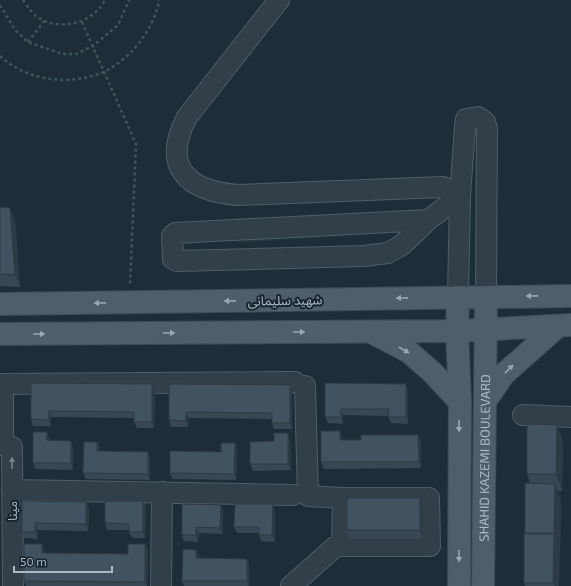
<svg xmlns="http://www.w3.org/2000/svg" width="571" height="586" font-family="'Exo 2','Noto Sans Arabic',sans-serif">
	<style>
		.green { fill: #203a39 }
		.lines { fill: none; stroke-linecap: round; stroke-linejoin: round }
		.minor-casing { stroke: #4f5d67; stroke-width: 22 }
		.major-casing { stroke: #3e4b56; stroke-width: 24 }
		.path { stroke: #3e5656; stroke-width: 2.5; stroke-dasharray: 3 3; stroke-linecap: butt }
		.minor { stroke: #323f49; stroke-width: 20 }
		.major { stroke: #4f5e6a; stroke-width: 22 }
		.wall { fill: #384753 }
		.shaded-wall { fill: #2e3a44 }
		.building { fill: #415361; stroke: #2e3a44 }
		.oneway { fill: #99a8b4 }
		.oneway2 { fill: #75838e }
		.labels { text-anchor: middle; stroke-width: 4; stroke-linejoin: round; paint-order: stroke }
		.street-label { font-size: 13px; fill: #acbac6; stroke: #18242e }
	</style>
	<rect width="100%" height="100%" fill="#1e2e39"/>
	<path class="green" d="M343,231L344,236L236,243L235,238Z"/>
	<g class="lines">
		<defs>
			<path id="minor" d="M279,0L187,117C161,167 187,191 238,195L443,187L453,191L460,196L458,297
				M428,220L175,233L172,236L173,259L177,261L364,256L388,253L402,245L428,220L460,196L465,126L466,119L478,117L485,122L487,129L486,297
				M0,384L295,382
				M3,384V444
				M305,386L308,496L343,498
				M523,415L571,417
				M0,445L3,444L12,447L13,586
				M12,490L293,495
				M161,586L162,492
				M291,586L336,546H430L429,498H343L342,546"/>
			<g id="major">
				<path d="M458,297L457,331L460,402L459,586"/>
				<path d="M0,304L571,296"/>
				<path d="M373,333L409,352L432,372L460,402"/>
				<path d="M0,334L457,331L571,325"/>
				<path d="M486,400L504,374L558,326"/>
				<path id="s1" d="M483,586L486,297"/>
			</g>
		</defs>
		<use href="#minor" class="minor-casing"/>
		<use href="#major" class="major-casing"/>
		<path class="path" d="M23,0C29,9 35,17 45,21C67,30 94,21 105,0
			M0,5L15,30L28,42L63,54H76L93,46L118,25L129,0
			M82,22L136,144L130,286
			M28,42L44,21
			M0,56C24,78 58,84 89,77C94,75 101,74 106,71C120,63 133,52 142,39C150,28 157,14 159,0"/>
		<use href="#minor" class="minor"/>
		<use href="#major" class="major"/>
	</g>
	<path class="wall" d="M0,207L15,220L20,287L0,286Z
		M31,383L155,390L154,428H137L134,422V418L51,417V426H33L31,419Z
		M325,383L408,390V424L391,423L388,416L343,415V424L328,423L325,417Z
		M169,384L292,391V429H274L272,423V419L189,418L188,427H171L169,420Z
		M340,431L342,438V440L421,441V468L324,469L321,462Z
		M47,432L49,438V440L73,447V470L35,469L33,463Z
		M290,439L291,470L253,471L250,464L274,441Z
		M563,441L562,491H557L561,500L560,550H559V586H525L524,583L525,533L530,483L527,474Z
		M97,442L100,448V451L148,452L150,458V480L86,479L83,473Z
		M235,443L237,449L236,480L172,479L170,473L221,452Z
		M420,498L423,507V539H350L347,530Z
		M22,501L86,502L89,509L88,531L38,530V539L24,538L22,532Z
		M273,504L275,511V542L261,541L259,535V533H237L234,527Z
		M221,505L223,511V534L199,533L198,542L184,541L182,535Z
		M146,507L145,538H132L129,532V530H107L105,523Z
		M42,544L44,551V553L128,554L148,550L147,586H26L24,581Z
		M199,556L198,558L247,559L249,565V586H184L182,581Z"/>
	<path class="shaded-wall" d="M10,208L15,220L20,287L15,275Z
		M152,384L155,390L154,428L152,422Z
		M406,384L408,390V424L406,417Z
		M290,385L292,391V429L290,423Z
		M341,409L343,415V424L341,417Z
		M49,411L51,417V426L49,420Z
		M186,412L189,418L188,427L186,421Z
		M557,425L563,441L562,491L556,474Z
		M340,431L342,438V446L340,440Z
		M47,432L49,438V446L46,440Z
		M288,433L290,439L291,470L288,464Z
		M418,435L421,441V468L419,462Z
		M71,441L73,447V470L71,463Z
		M97,442L100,448L99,457L97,451Z
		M235,443L237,449L236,480L234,474Z
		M148,452L150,458V480L148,474Z
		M555,484L561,500L560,550L554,533Z
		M420,498L423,507V539L420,530Z
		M143,501L146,507L145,538L143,532Z
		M86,502L89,509L88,531L86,524Z
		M273,504L275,511V542L272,535Z
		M221,505L223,511V534L220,528Z
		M35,523L38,530V539L35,532Z
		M196,527L199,533L198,542L196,535Z
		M554,534L560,551L559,586H554L553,583Z
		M42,544L44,551V559L42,553Z
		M145,544L148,550L147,586L145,582Z
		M196,550L199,556L198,565L196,558Z
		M247,559L249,565V586H248L247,581Z"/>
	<path class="building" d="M0,207L10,208L15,275L0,274Z
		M31,383L152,384V422H134V412L49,411V420L31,419Z
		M325,383L406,384V417H388L389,409H341V417H325Z
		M169,384L290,385V423H272V413L186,412V421L169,420Z
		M527,424L557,425L556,474H527Z
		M321,431H340V440H361V435H418L419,462H321Z
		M33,432H47L46,440L71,441V463H33Z
		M274,433H288V464H250V442L274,441Z
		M84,442H97V451L148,452V474L83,473Z
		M221,443H235L234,474L170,473V451L221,452Z
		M525,483L555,484L554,533H525Z
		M347,498H420V530H347Z
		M22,501L86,502V524L35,523V532H22Z
		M105,501H143V532H129V524L105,523Z
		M182,504L221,505L220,528L196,527V535H182Z
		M235,504H273L272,535H259V527H234Z
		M524,534H554L553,583H524Z
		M24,544H42V553L128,554V544H145V582L24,581Z
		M183,549L196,550V558L247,559V581H182Z"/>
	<defs><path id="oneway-solid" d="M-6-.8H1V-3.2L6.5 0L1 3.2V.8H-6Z"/></defs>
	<g class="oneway">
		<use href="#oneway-solid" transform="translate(532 296) rotate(179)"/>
		<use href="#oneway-solid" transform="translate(402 298) rotate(179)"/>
		<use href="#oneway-solid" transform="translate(230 301) rotate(179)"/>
		<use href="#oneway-solid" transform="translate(100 303) rotate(179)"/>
		<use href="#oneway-solid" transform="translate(299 332)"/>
		<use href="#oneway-solid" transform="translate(169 333)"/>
		<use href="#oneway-solid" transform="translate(39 334)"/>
		<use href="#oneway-solid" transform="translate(404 350) rotate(30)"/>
		<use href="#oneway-solid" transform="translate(509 369) rotate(-45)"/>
		<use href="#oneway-solid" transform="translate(459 426) rotate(90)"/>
		<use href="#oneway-solid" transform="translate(459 556) rotate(90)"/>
	</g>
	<use class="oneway2" href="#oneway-solid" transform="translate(12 463) rotate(-90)"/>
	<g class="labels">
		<g class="street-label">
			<text transform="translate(285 300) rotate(-1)" y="5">شهید سلیمانی</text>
			<text dy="5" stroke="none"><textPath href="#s1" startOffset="128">SHAHID KAZEMI BOULEVARD</textPath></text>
			<text transform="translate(12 511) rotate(-90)" y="5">مینا</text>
		</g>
	</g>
	<path d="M14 566v6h98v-6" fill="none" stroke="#acbac6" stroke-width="2"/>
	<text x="20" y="566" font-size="12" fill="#acbac6" stroke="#18242e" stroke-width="3" paint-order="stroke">50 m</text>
</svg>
